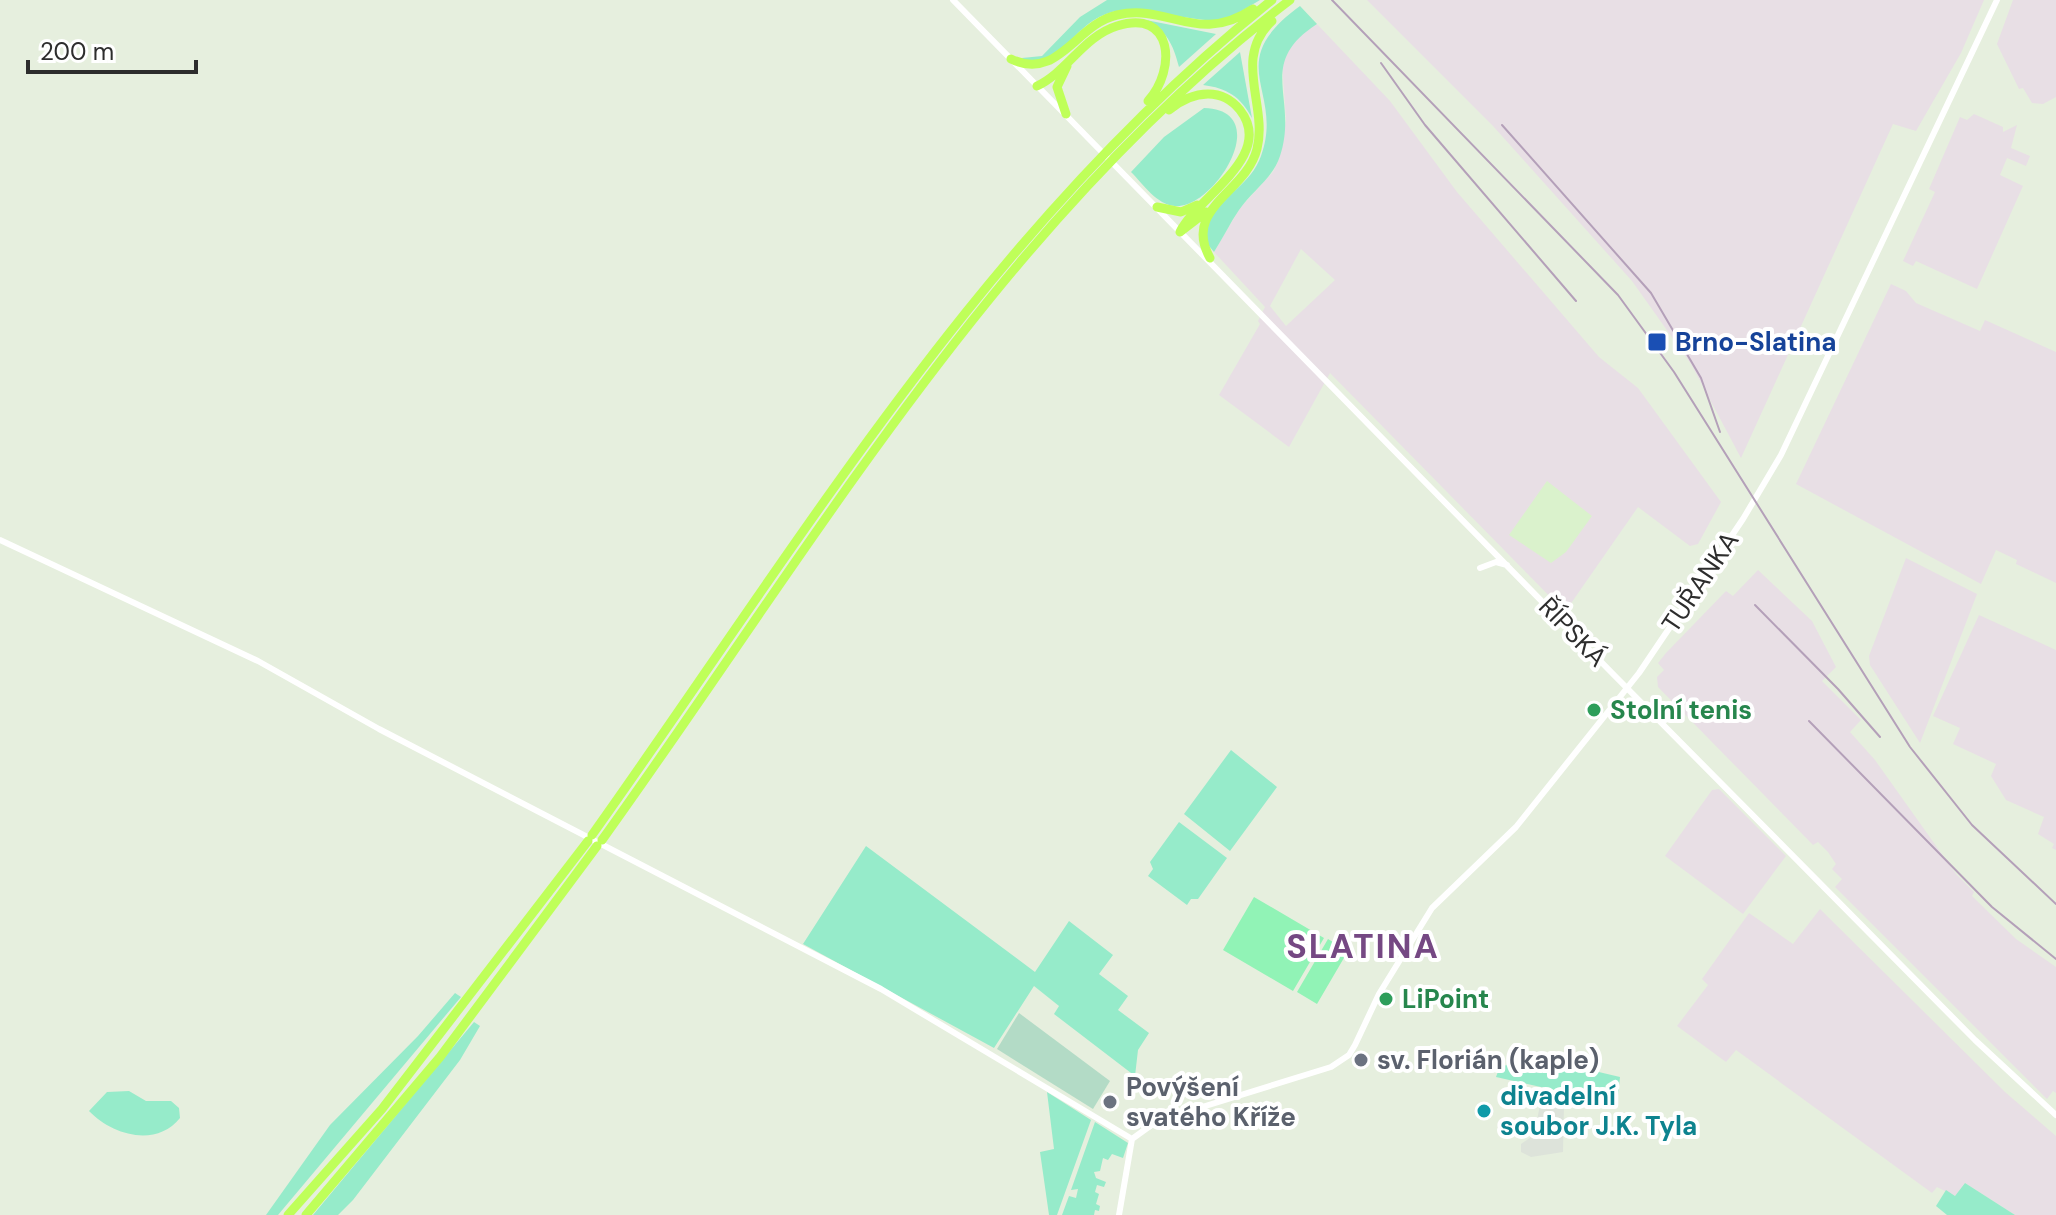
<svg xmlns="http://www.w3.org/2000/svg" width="2056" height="1215" font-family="'DM Sans',sans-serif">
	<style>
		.industrial { fill: #e8dfe5; fill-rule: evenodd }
		.education { fill: #daf2cc }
		.green { fill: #96ebca }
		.cemetery { fill: #b3dbc6 }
		.pitch { fill: #91f3b6 }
		.plaza { fill: #dde3da }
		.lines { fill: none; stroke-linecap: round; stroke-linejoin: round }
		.tertiary { stroke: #fff; stroke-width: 6 }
		.motorway { stroke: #bfff59; stroke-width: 9 }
		.rail { stroke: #b4a0b9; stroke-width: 2 }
		.transit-dot { fill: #1a4fb4; stroke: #fff; stroke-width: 3 }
		.leisure-dot { fill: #2e9e5b; stroke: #fff; stroke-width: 3 }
		.worship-dot { fill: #6b7280; stroke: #fff; stroke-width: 3 }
		.culture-dot { fill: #0f9aa8; stroke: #fff; stroke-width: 3 }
		.labels { text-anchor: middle; stroke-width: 8; stroke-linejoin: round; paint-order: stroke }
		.transit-label { font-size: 26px; font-weight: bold; fill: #164399; stroke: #fff; text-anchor: start }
		.street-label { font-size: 26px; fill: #2d2d2d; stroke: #fff }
		.leisure-label { font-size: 26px; font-weight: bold; fill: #27864d; stroke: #fff; text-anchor: start }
		.worship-label { font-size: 26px; font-weight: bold; fill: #5b616d; stroke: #fff; text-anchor: start }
		.culture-label { font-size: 26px; font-weight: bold; fill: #0d838f; stroke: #fff; text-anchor: start }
		.district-label { font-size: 34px; font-weight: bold; letter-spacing: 2px; fill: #754883; stroke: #fff }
	</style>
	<rect width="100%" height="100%" fill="#e6efde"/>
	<path class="industrial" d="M1367,0H1984L1961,53L1916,131L1893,124L1741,458L1691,364L1632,281L1493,126Z
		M2013,0H2056V97L2043,104L2032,103L2023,88L2019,89L1997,44Z
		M1317,24L1390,101L1457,192L1599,357L1638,388L1721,502L1698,544L1690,546L1638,507L1565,612L1330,373L1289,447L1219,395L1260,324L1258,321L1265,307L1214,252L1240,208L1273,172L1279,159L1286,120L1282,62L1287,49L1298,36ZM1301,249L1335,280L1286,326L1270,306Z
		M1974,114L2003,127V132L2017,125L2011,148L2030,156L2026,166L2007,158L2000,175L2023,186L1977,289L1916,261L1913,266L1903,261L1935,192L1929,189L1960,117L1967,120Z
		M1891,284L1906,291L1916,303L1980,331L1985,320L2056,352V583L2016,564L2017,560L1996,550L1981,584L1796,484Z
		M1906,558L1977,594L1920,743L1870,665L1869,656Z
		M1758,570L1812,621L1836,667L1822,681L1861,720L1850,732L1875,760L1956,874L1974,892L1972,896L2016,939L2056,967V1093L2053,1091L2047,1099L1835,887L1842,879L1832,869L1836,864L1828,852L1818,842L1813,845L1658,687L1657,677L1664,670L1658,663L1666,653L1726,591L1733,596Z
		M1979,615L2056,650V850L2052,848L2054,844L2038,834L2044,817L2006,800L1991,776L1996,764L1953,744L1960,728L1933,716Z
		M1719,789L1786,856L1743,914L1665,856L1712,790Z
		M1820,909L2005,1092L2056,1136V1215H2015L1965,1183L1955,1196L1937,1187L1932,1193L1736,1050L1726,1062L1677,1026L1708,985L1702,979L1749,913L1793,944Z"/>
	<path class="education" d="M1547,481L1592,516L1566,552L1551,563L1509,535Z"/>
	<path class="green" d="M1107,0H1260L1230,18L1217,21C1191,20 1133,7 1112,12C1073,22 1069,63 1023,61L1022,58L1042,56L1080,17Z
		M1300,6L1317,24C1255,64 1299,98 1280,156C1273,178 1252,191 1239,210C1230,223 1223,238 1214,252L1205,241C1206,234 1207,223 1210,217C1224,195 1251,184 1261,156C1285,90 1220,64 1300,6Z
		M1146,20L1216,34L1179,67C1173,44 1167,31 1146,20Z
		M1240,52L1252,118C1241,97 1227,88 1203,85Z
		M1204,108C1276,110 1214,210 1175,206C1157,205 1143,184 1131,172L1164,137Z
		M1231,750L1277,787L1230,851L1184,814Z
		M1179,822L1227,858L1198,899H1191L1187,905L1148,876L1153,869L1150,862Z
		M866,846L1035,972L1069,921L1113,955L1099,974L1128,996L1118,1010L1149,1033L1138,1050L1135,1076L1054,1014L1059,1006L1034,986L994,1048L803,944Z
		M455,993L461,997L278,1215H266L330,1125L418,1036Z
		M474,1022L480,1026L460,1060L353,1200L338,1215H313Z
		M1548,1060L1620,1077L1617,1104L1496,1077L1500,1066Z
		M129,1091L146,1101H171L179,1108L180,1118C156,1148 112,1135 89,1111L107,1092Z
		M1047,1092L1091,1120L1057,1215H1049L1040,1152L1054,1149Z
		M1095,1122L1128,1143L1123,1158L1112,1154L1108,1160L1103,1158L1100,1171L1094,1172L1096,1178L1106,1182L1104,1187L1097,1185L1095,1192L1099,1194L1096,1204L1100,1206L1099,1211L1095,1210L1094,1215H1062L1069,1196L1076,1198L1078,1189L1071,1190Z
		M1965,1183L2015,1215H1947L1936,1206L1946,1190L1955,1196Z"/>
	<path class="cemetery" d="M1019,1013L1110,1081L1093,1109L997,1049Z"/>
	<path class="pitch" d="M1254,897L1324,938L1293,991L1223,950Z
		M1328,939L1348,951L1317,1004L1297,992Z"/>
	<path class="plaza" d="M1541,1100L1564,1105L1563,1152L1531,1157L1521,1152V1144L1534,1135Z"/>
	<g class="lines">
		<path class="tertiary" d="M953,0L1614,675L1975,1040L2056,1115
			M0,540L258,661L379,729L881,989L1132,1139
			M1480,568L1496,562L1507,565
			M1132,1139L1157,1121L1331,1067L1349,1055L1355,1045L1379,994L1432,908L1516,827L1639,673L1743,519L1781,455L1997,0
			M1119,1215L1132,1139"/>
		<path class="motorway" d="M1011,59C1058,82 1076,24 1117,15C1169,3 1197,46 1253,9
			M1037,86C1067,72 1084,36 1117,26C1173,8 1177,69 1148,101
			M1169,110C1180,101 1193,94 1208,94C1221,94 1232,100 1240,110C1276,156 1197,197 1180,232
			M1066,114L1057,87L1067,66
			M1157,207L1181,212L1197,205
			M1180,232L1206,212
			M1210,258C1182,208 1246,193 1257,149C1268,105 1232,58 1272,21
			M592,835C800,543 988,226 1272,0
			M602,840C812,548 1000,221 1290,0
			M288,1215L382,1109L588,841
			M306,1215L440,1057L597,846"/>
		<path class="rail" d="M1332,0L1618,295L1674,372L1910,747L1972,825L2056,904
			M1381,63L1425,125L1576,301
			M1502,125L1651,293L1701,378L1720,432
			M1755,605L1838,689L1880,737
			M1809,721L1992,907L2056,959"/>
	</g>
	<rect class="transit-dot" x="1647" y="332" width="20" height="20" rx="4"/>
	<g class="leisure-dot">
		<circle cx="1594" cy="710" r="8"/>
		<circle cx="1386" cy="999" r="8"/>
	</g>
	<g class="worship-dot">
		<circle cx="1361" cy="1060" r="8"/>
		<circle cx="1110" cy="1102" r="8"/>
	</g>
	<circle class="culture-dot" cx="1484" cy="1111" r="8"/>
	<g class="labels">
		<g class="transit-label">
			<text x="1675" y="351">Brno-Slatina</text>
		</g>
		<g class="street-label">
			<text transform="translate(1700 582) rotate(-56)" y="9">TUŘANKA</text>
			<text transform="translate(1573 632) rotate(46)" y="9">ŘÍPSKÁ</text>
		</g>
		<g class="leisure-label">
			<text x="1610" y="719">Stolní tenis</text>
			<text x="1402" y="1008">LiPoint</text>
		</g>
		<g class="worship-label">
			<text x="1377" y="1069">sv. Florián (kaple)</text>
			<text x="1126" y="1096">Povýšení<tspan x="1126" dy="30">svatého Kříže</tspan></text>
		</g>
		<g class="culture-label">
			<text x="1500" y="1105">divadelní<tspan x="1500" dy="30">soubor J.K. Tyla</tspan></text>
		</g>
		<g class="district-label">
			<text x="1363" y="958">SLATINA</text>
		</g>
	</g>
	<path d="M28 60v12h168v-12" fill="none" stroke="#2d2d2d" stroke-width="4"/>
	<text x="40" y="60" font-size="24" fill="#2d2d2d" stroke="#ffffff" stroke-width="6" paint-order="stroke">200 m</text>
</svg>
